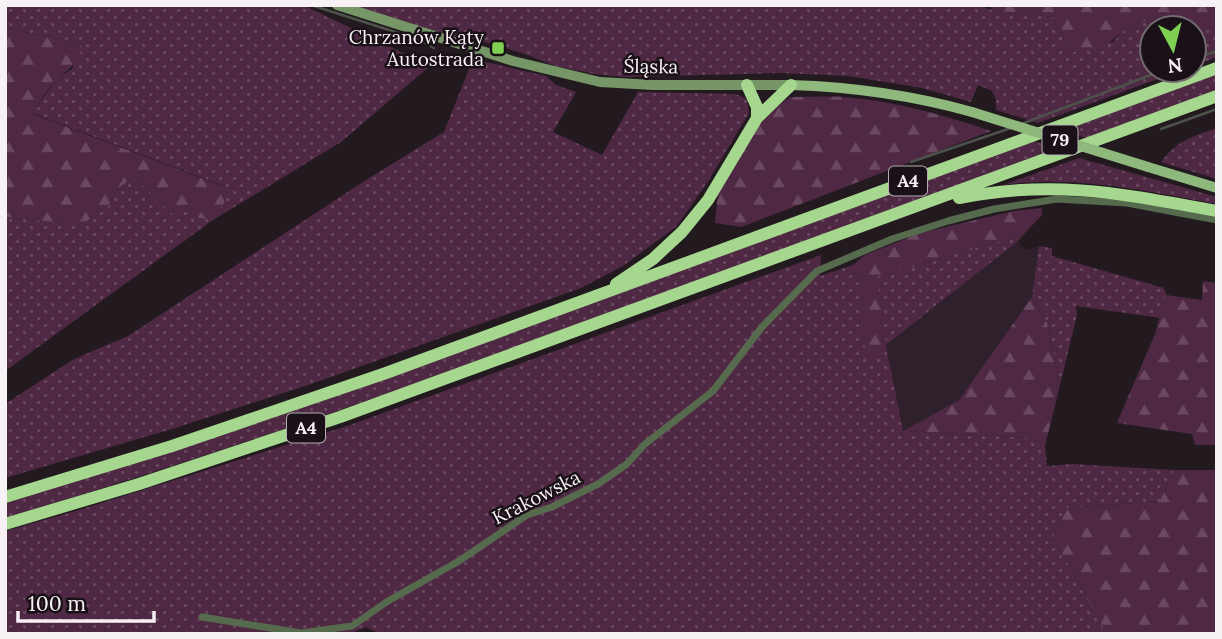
<svg xmlns="http://www.w3.org/2000/svg" width="1222" height="639" font-family="Lora,serif">
	<style>
		.built { fill: #2f212b }
		.grass { fill: url(#grass-dots) }
		.forest { fill: url(#forest-firs) }
		.lines { fill: none; stroke-linecap: round; stroke-linejoin: round }
		.stream { stroke: #4c524a; stroke-width: 2.5 }
		.street { stroke: #566a4d; stroke-width: 7 }
		.secondary { stroke: #769667; stroke-width: 10 }
		.primary { stroke: #8eb87c; stroke-width: 10 }
		.highway { stroke: #a5d78e; stroke-width: 12 }
		.primary-bridge { stroke: #8eb87c; stroke-width: 10 }
		.poi-dot { fill: #7fd052; stroke: #191117; stroke-width: 2.5 }
		.labels { text-anchor: middle; stroke-width: 5; stroke-linejoin: round; paint-order: stroke }
		.shield { fill: #191117; stroke: #b4aeb2; stroke-width: 2 }
		.shield-label { font-size: 18px; font-weight: bold; fill: #f7f1f5 }
		.poi-label { font-size: 19px; fill: #f7f1f5; stroke: #191117; text-anchor: end }
		.street-label { font-size: 19px; fill: #f7f1f5; stroke: #191117 }
	</style>
	<defs>
		<pattern id="grass-dots" width="8" height="8" patternUnits="userSpaceOnUse" patternTransform="scale(1.75)"><rect width="8" height="8" fill="#4f2844"/><path d="M2 2h.1M6 6h.1" fill="none" stroke="#694860" stroke-width="1.8" stroke-linecap="round"/></pattern>
		<pattern id="forest-firs" width="22" height="20" patternUnits="userSpaceOnUse" patternTransform="scale(1.75)"><rect width="22" height="20" fill="#4f2844"/><path d="M5 1l3.5 6h-7zM16 11l3.5 6h-7z" fill="#694860"/></pattern>
	</defs>
	<rect width="100%" height="100%" fill="#231a20"/>
	<path class="built" d="M1018,241L1026,250L1039,246L1032,297L959,400L903,431L886,345Z"/>
	<path class="grass" d="M5,5H303L430,66L341,142L213,220L5,371V217L64,223L107,208L117,189L134,177L172,214L224,186L32,113L58,78L72,69L81,43L5,28Z
		M353,5H979L991,10L1053,17L1070,52L1113,42L1123,31L1138,23L1171,15L1189,28H1152V70H1182L1038,123L996,110V100L992,91L978,85L971,102L922,88L848,76L780,73L624,77L595,74L555,66L525,54L471,38L450,36Z
		M1217,26V57L1194,66V32L1196,33Z
		M473,59L546,76L556,85L576,92L553,132L602,155L638,92L736,94L747,99L749,113L709,180L676,227L623,266L581,288L311,384L172,429L5,478V404L74,359L128,336L366,180L444,132Z
		M1217,74V90L1086,138L1062,131Z
		M1217,128V179L1161,162C1178,140 1191,137 1217,128Z
		M1034,141L1057,149C708,276 361,412 5,518V501Z
		M1079,158L1217,197V204C1145,191 1076,175 1003,185Z
		M1024,234L1018,241L886,345L903,431L1031,438L1045,446L1047,466L1073,464L1174,470L1160,501L1067,508L1053,537L1107,634H380L366,627L350,634H5V531L79,510L350,425L821,255L820,276L853,265L861,290V331L886,345L876,277Z
		M1039,246L1052,248V256L1164,288L1166,295L1161,318L1076,306L1077,315L1060,385L1047,322L1032,297Z"/>
	<path class="forest" d="M992,5H1217V26L1196,33L1194,28H1189L1171,15L1138,23L1123,31L1099,51L1070,52L1053,17L991,10Z
		M5,28L81,43C83,61 70,67 59,78C49,87 39,102 33,114L225,187V201L213,220L194,217L188,211L172,214L134,177L117,189L107,208L87,221L64,223L5,217Z
		M790,97C808,97 826,96 844,97C894,101 944,115 991,131L741,227L715,223L718,193L764,116Z
		M1042,208V215L1024,234L877,277L886,345L868,359L861,331V290L853,265L865,255L920,233L1014,211Z
		M1203,281L1217,283V445H1195L1192,434L1117,423L1155,334L1166,295L1202,300Z
		M1032,297L1047,322L1060,385L1045,446L1031,438L903,431L959,400Z
		M1174,470H1217V634H1107L1053,537L1067,508L1160,501Z"/>
	<g class="lines">
		<path class="stream" d="M311,5L417,39L434,48
			M1194,59L1217,51
			M1024,123L1164,70
			M1161,129L1217,109
			M911,162L1011,128"/>
		<path class="street" d="M202,617L301,633L352,626L388,601L459,561L527,515L552,507L598,484L627,464L645,444L713,391L762,327L817,271L892,239L948,221L994,209L1057,199L1127,203L1217,220"/>
		<path class="secondary" d="M337,5L513,61L600,82L653,85H791"/>
		<path class="primary" d="M791,85C854,87 912,95 972,112
			M1148,167L1217,188"/>
		<path class="highway" d="M747,85L757,107V118
			M959,198C1055,179 1123,194 1217,211
			M616,284L653,259L682,232L708,200L757,118L791,85
			M5,497L172,446L386,373L1217,68
			M5,524L139,484L340,417L1217,96"/>
		<path class="primary-bridge" d="M972,112L1148,167"/>
	</g>
	<rect class="poi-dot" x="491" y="41" width="14" height="14" rx="3.5"/>
	<g class="labels">
		<g class="shield">
			<rect x="1042.5" y="125.5" width="35" height="29" rx="5"/>
			<rect x="889" y="166.5" width="38" height="29" rx="5"/>
			<rect x="287" y="413.5" width="38" height="29" rx="5"/>
		</g>
		<g class="shield-label">
			<text x="1060" y="146">79</text>
			<text x="908" y="187">A4</text>
			<text x="306" y="434">A4</text>
		</g>
		<g class="poi-label">
			<text x="484" y="44">Chrzanów Kąty<tspan x="484" dy="22">Autostrada</tspan></text>
		</g>
		<g class="street-label">
			<text transform="translate(651 66) rotate(1)" y="7">Śląska</text>
			<text transform="translate(536 497) rotate(-27)" y="7">Krakowska</text>
		</g>
	</g>
	<rect width="1222" height="639" fill="none" stroke="#f7f1f5" stroke-width="14"/>
	<g transform="translate(1173 49) rotate(173)"><circle r="33" fill="#191117" stroke="#726b70" stroke-width="2"/>
	<path d="M0-5L12 26L0 18L-12 26Z" fill="#7fd052"/>
	<text y="-10" font-size="19" font-weight="bold" text-anchor="middle" fill="#f7f1f5">N</text>
	</g>
	<path d="M18 611v10h136v-10" fill="none" stroke="#f7f1f5" stroke-width="3.5"/>
	<text x="28" y="611" font-size="21" fill="#f7f1f5" stroke="#191117" stroke-width="5" paint-order="stroke">100 m</text>
</svg>
